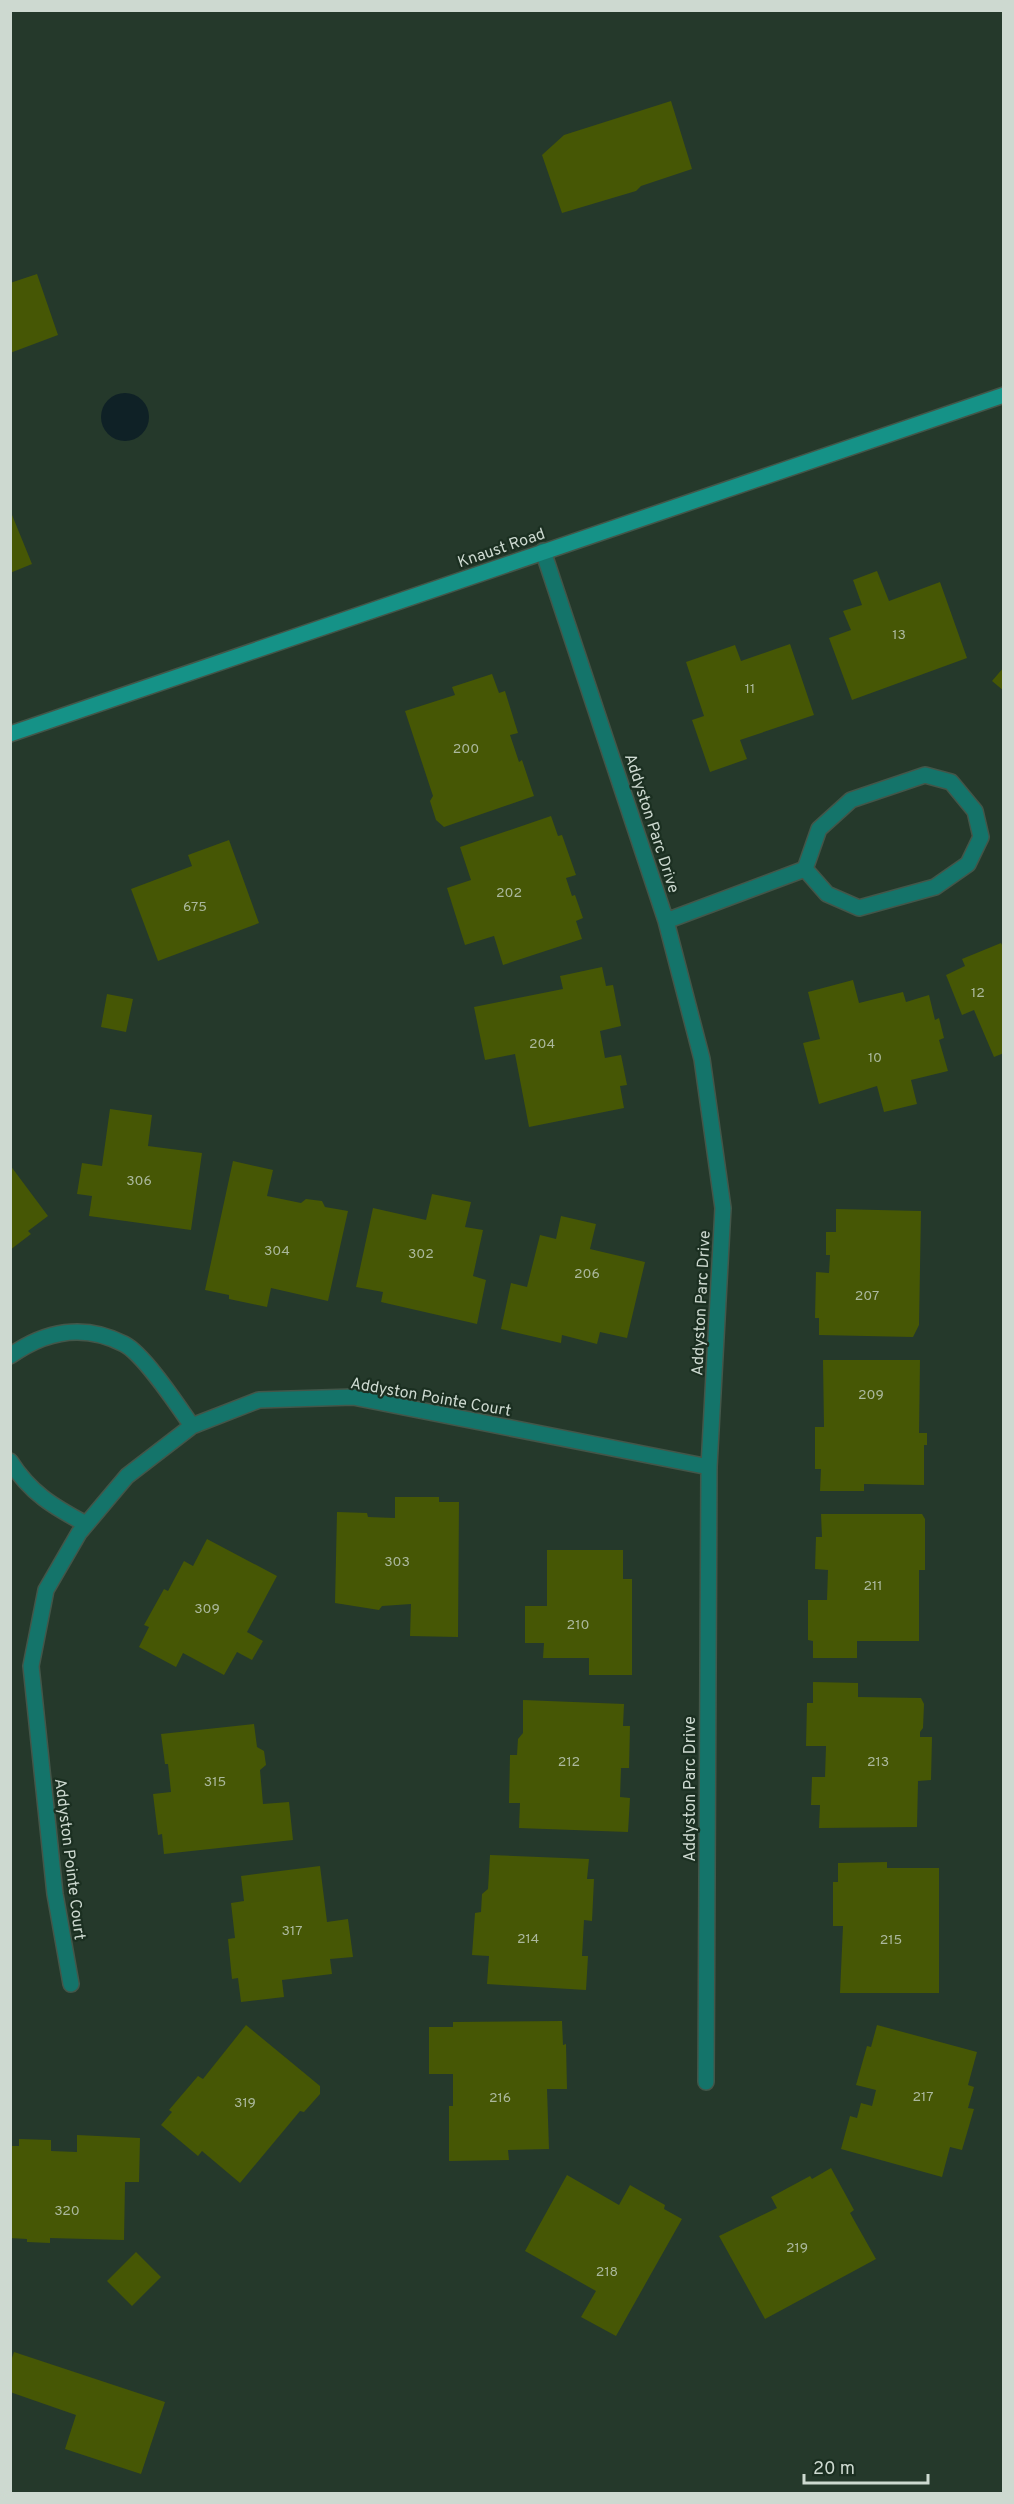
<svg xmlns="http://www.w3.org/2000/svg" width="1014" height="2504" font-family="Overpass,sans-serif">
	<style>
		.water { fill: #0f2126 }
		.building { fill: #465705 }
		.lines { fill: none; stroke-linecap: round; stroke-linejoin: round }
		.street-casing { stroke: #435649; stroke-width: 18 }
		.secondary-casing { stroke: #435649; stroke-width: 18 }
		.street { stroke: #14746a; stroke-width: 15 }
		.secondary { stroke: #159287; stroke-width: 15 }
		.labels { text-anchor: middle; stroke-width: 4.5; stroke-linejoin: round; paint-order: stroke }
		.number-label { font-size: 14px; fill: #abb89d }
		.street-label { font-size: 16px; fill: #cdd9d0; stroke: #1b2f21 }
	</style>
	<rect width="100%" height="100%" fill="#25392b"/>
	<path class="water" d="M101 417a24 24 0 1 1 48 0a24 24 0 1 1-48 0Z"/>
	<path class="building" d="M671,101L692,169L641,186L636,191L562,213L542,155L564,135Z
		M37,274L58,335L10,353V283Z
		M10,510L32,564L10,573Z
		M877,571L889,601L940,582L967,658L852,700L829,638L851,630L843,611L862,605L853,580Z
		M790,644L814,715L740,740L747,759L710,772L692,720L704,716L686,662L735,645L741,661Z
		M1004,667V691L992,681Z
		M492,674L499,693L505,691L518,733L510,735L519,762L522,760L534,796L444,827L436,820L430,801L433,796L405,711L455,695L452,687Z
		M551,816L558,836L562,835L576,875L566,878L572,896L575,895L583,918L576,921L582,939L503,965L494,936L465,945L447,888L471,880L460,847Z
		M229,840L259,923L158,961L131,889L192,866L188,855Z
		M1001,943L1004,949V1053L994,1057L974,1010L962,1015L946,975L965,966L962,959Z
		M602,967L606,986L613,985L621,1026L600,1031L605,1058L621,1055L627,1085L620,1086L624,1108L529,1127L515,1054L485,1060L474,1007L563,989L560,976Z
		M853,980L859,1003L903,992L906,1002L929,995L935,1020L939,1018L944,1038L939,1040L948,1071L911,1080L917,1104L884,1112L877,1086L819,1104L803,1043L820,1039L808,992Z
		M107,994L133,999L126,1032L101,1027Z
		M110,1109L152,1115L148,1146L202,1153L191,1230L89,1216L92,1196L77,1194L82,1163L102,1166Z
		M233,1161L273,1170L267,1196L301,1203L306,1199L322,1201L325,1207L348,1211L328,1301L271,1288L267,1307L229,1299V1295L205,1290Z
		M10,1165L48,1216L28,1231L31,1234L10,1250Z
		M432,1194L471,1202L465,1227L483,1230L473,1276L486,1280L477,1324L381,1302L383,1292L356,1287L373,1208L426,1220Z
		M836,1209L921,1211L919,1325L913,1337L819,1335V1318H815L816,1272L829,1273L830,1255H826V1232H836Z
		M561,1216L596,1224L590,1249L645,1262L627,1338L600,1332L597,1344L562,1335L561,1343L501,1329L511,1283L527,1287L540,1235L556,1239Z
		M823,1360H920L919,1433H927V1445H924V1485L864,1484V1491H820L821,1469H815V1427H824Z
		M395,1497H439V1502H459L458,1637L410,1636L411,1604L382,1606L379,1610L335,1603L337,1512L367,1513L368,1517L395,1518Z
		M821,1514H922L925,1519V1570H919V1641H857V1658H813V1641L808,1640V1600H827L828,1570L815,1569L816,1537H822Z
		M207,1539L277,1576L247,1632L263,1641L252,1660L237,1652L224,1675L183,1653L176,1667L139,1647L149,1627L144,1625L164,1589L168,1591L184,1561L193,1566Z
		M547,1550H623V1579H632V1675H589V1658H543L544,1643H525V1606H547Z
		M813,1682L858,1683V1697L921,1698L924,1704L923,1728L920,1732V1737H932L931,1780L918,1781L917,1827L819,1828L820,1805H811L812,1777H825L826,1746H806L807,1703H813Z
		M523,1700L624,1704L623,1726H630L629,1768H621L620,1797L630,1798L628,1832L519,1828L520,1803H509L510,1755H517L518,1739L523,1733Z
		M254,1724L257,1747L264,1751L266,1765L260,1770L263,1804L289,1802L293,1840L164,1854L162,1834L158,1835L153,1794L171,1792L168,1764H165L161,1734Z
		M490,1855L589,1859L587,1879H594L592,1921L584,1920L582,1956H588L586,1990L487,1984L489,1956L472,1955L475,1913L481,1912L482,1894L488,1889Z
		M887,1862V1868H939V1993H840L843,1926H833V1882H838V1863Z
		M320,1866L327,1922L348,1919L353,1957L330,1959L332,1974L282,1980L284,1997L241,2002L238,1978L232,1979L228,1939L235,1938L231,1903L244,1901L241,1876Z
		M562,2021L563,2045L566,2044L567,2089H547L549,2149L508,2150L509,2160L449,2161V2106H453V2074H429V2027H453V2022Z
		M246,2025L320,2086V2094L304,2112L300,2111L240,2183L202,2151L198,2156L161,2125L172,2112L169,2110L198,2076L203,2079Z
		M877,2025L977,2052L968,2085L974,2087L968,2108L974,2109L962,2150L950,2147L942,2177L841,2149L850,2116L857,2118L861,2103L872,2106L876,2090L856,2085L867,2046L871,2047Z
		M77,2135L140,2138L139,2182H125L124,2240L50,2238V2243L27,2242V2239L10,2238V2146H19V2139L51,2140V2151L77,2152Z
		M831,2168L854,2210L850,2213L876,2259L765,2319L719,2236L777,2208L771,2197L810,2176L812,2179Z
		M567,2175L619,2205L630,2185L665,2205L664,2209L682,2219L616,2336L581,2317L596,2291L525,2251Z
		M136,2252L161,2277L132,2306L107,2281Z
		M14,2352L165,2402L141,2474L65,2449L76,2415L10,2392V2364Z"/>
	<g class="lines">
		<defs>
			<path id="street" d="M543,551L666,921L702,1059L723,1208L709,1467L706,2082
				M666,921L805,869L819,829L851,800L925,775L951,782L975,811L981,837L968,864L935,887L859,908L827,894L805,869
				M10,1356C45,1331 84,1323 124,1344C144,1354 178,1406 192,1426
				M10,1461C30,1493 54,1507 86,1524
				M71,1984L55,1894L31,1666L46,1590L79,1533L127,1476L192,1426L259,1400L353,1397L709,1467"/>
			<path id="secondary" d="M10,734L1004,395"/>
		</defs>
		<use href="#street" class="street-casing"/>
		<use href="#secondary" class="secondary-casing"/>
		<use href="#street" class="street"/>
		<use href="#secondary" class="secondary"/>
	</g>
	<g class="labels">
		<g class="number-label">
			<text x="899" y="639">13</text>
			<text x="750" y="693">11</text>
			<text x="466" y="753">200</text>
			<text x="509" y="897">202</text>
			<text x="195" y="911">675</text>
			<text x="978" y="997">12</text>
			<text x="542" y="1048">204</text>
			<text x="875" y="1062">10</text>
			<text x="139" y="1185">306</text>
			<text x="277" y="1255">304</text>
			<text x="421" y="1258">302</text>
			<text x="587" y="1278">206</text>
			<text x="867" y="1300">207</text>
			<text x="871" y="1399">209</text>
			<text x="397" y="1566">303</text>
			<text x="873" y="1590">211</text>
			<text x="207" y="1613">309</text>
			<text x="578" y="1629">210</text>
			<text x="569" y="1766">212</text>
			<text x="878" y="1766">213</text>
			<text x="215" y="1786">315</text>
			<text x="292" y="1935">317</text>
			<text x="528" y="1943">214</text>
			<text x="891" y="1944">215</text>
			<text x="923" y="2101">217</text>
			<text x="500" y="2102">216</text>
			<text x="245" y="2107">319</text>
			<text x="67" y="2215">320</text>
			<text x="797" y="2252">219</text>
			<text x="607" y="2276">218</text>
		</g>
		<g class="street-label">
			<text transform="translate(501 547) rotate(-19)" y="6">Knaust Road</text>
			<text transform="translate(653 823) rotate(72)" y="6">Addyston Parc Drive</text>
			<text transform="translate(700 1303) rotate(-87)" y="6">Addyston Parc Drive</text>
			<text transform="translate(431 1396) rotate(10)" y="6">Addyston Pointe Court</text>
			<text transform="translate(689 1789) rotate(-90)" y="6">Addyston Parc Drive</text>
			<text transform="translate(71 1859) rotate(83)" y="6">Addyston Pointe Court</text>
		</g>
	</g>
	<rect width="1014" height="2504" fill="none" stroke="#cdd9d0" stroke-width="24"/>
	<path d="M804 2474v9h124v-9" fill="none" stroke="#cdd9d0" stroke-width="3"/>
	<text x="813" y="2474" font-size="18" fill="#cdd9d0" stroke="#1b2f21" stroke-width="4.5" paint-order="stroke">20 m</text>
</svg>
